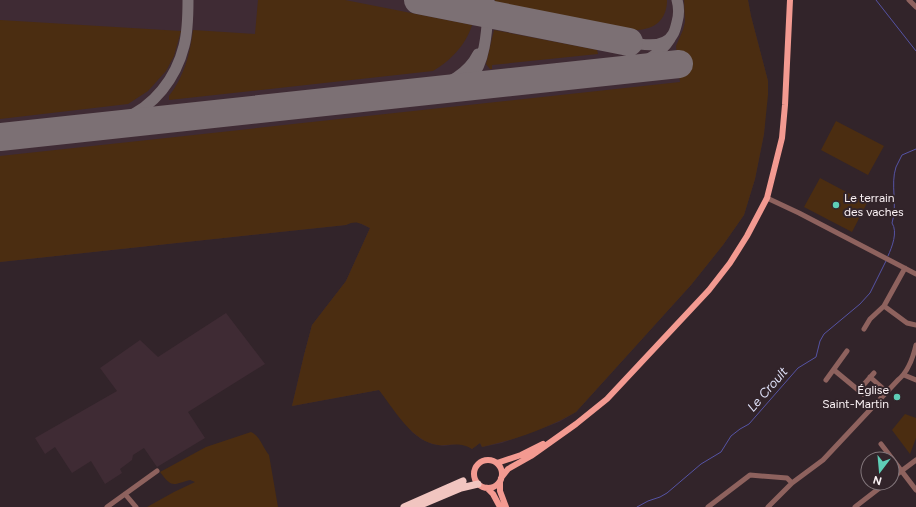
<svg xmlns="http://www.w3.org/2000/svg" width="916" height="507" font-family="Figtree,sans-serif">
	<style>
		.built { fill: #3f2b34 }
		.green { fill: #4b2d11 }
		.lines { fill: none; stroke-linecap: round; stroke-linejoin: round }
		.stream { stroke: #5553a4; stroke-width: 1 }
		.taxiway { stroke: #7c7074; stroke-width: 11 }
		.runway { stroke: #7c7074; stroke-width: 28 }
		.minor { stroke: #8e625e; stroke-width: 5 }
		.major { stroke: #f39a91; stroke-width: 6 }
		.highway { stroke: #f1c5c0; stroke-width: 7 }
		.poi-dot { fill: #5eceb7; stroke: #32242a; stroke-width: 1.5 }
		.labels { text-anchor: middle; stroke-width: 4; stroke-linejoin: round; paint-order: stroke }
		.poi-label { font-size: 12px; fill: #faf1f4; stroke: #32242a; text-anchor: start }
		.water-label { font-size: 13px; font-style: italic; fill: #dddff6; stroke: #32242a }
	</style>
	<rect width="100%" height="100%" fill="#32242a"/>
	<path class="built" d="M0,0H748L751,16L768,81L764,134L755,179L744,215L723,245L691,285L576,412L559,422L502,443L482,447L480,443L472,449L465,444H457L444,446L432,444L421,439L412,432L379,390L292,406L304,355L312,325L346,281L370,228L357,222H352L346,225L0,262Z
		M226,313L265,364L188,412L205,438L157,467L144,448L133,455L132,460L120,469L122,473L105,484L91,461L72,473L55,447L45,454L35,438L117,391L100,368L140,340L158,357Z"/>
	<path class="green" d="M258,0H345L472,25C466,45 450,61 433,71L169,100V96C184,77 190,54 193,30L255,34Z
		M495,0H667V2C666,20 655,29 637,30L495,2Z
		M684,0H748L751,16L768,81V95L764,134L755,179L744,215L723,245L691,285L576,412C548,428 515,440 482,447L480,443L472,449C458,440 448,448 433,444C410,438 393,408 379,390L292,406L304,355L312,325L346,281L370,228C360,223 356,220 346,225L0,262V156L680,82L676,46L683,30L685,22Z
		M0,20L181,31L174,56L166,71L148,91L128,104L0,119Z
		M494,30L597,50L598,54L492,65V69H490L486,64Z
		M836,121L884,146L868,175L821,150Z
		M820,178L867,203L852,232L804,207Z
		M905,414L916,418V438L910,454L892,430Z
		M251,432C260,436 263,448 269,455L278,507H147L174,492L195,482L190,480C172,485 172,488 160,472L206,447Z"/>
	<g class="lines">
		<path class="stream" d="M876,0L916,51
			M888,256C892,247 898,232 892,223C898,205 890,185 896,167C898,163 900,159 902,155L916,149
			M637,507L648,501L660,497L667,493L701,464L721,452L731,436L740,429L749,424L798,368L816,357L820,341L824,334L860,304L870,293L886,261"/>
		<path class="taxiway" d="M450,6L466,4L474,0
			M629,42C642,45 665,49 673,34C675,31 676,26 677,22C679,15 679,7 677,0
			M621,70C640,64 659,57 670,39
			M451,88C458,86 465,83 471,78C487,60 487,23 489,0
			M427,91C448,84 468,74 478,54
			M90,127C101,125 113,123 123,119C154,107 176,78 184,46C188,31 188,15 188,0"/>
		<path class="runway" d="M418,0L629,42
			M0,137L679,64"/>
		<path class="minor" d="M909,0L916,7
			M767,198L799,213L916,274
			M884,306L907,323L916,325
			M864,329L870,319L884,306L905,268
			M834,370L863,394
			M904,375L916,380
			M870,377L887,392
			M826,380L847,351
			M859,390L874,373
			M881,444L916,490
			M892,478L916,460
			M125,494L136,507
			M107,507L157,471
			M708,507L750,475L787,478L792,483
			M768,507L792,483L823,460L898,380C908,372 913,358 916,345
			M855,507L886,483"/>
		<path class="major" d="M474 474a14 14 0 1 1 28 0a14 14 0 1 1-28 0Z
			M497,463L521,455L543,444
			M501,478L508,469L531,456L576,424L607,399L709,290L730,263L747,236L767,198L782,138L785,105L790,0
			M500,482V491L506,507
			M487,488L493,494L500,507"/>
		<path class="highway" d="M404,507L463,481
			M416,507L461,488L478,484"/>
	</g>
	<g class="poi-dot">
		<circle cx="836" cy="205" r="4"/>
		<circle cx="897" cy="397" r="4"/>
	</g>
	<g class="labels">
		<g class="poi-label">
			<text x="844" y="202">Le terrain<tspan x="844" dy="14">des vaches</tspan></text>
			<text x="889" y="394" text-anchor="end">Église<tspan x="889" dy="14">Saint-Martin</tspan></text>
		</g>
		<g class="water-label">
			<text transform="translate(767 389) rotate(-49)" y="5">Le Croult</text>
		</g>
	</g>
	<g transform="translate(880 471) rotate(196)"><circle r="19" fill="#32242a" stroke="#82767b"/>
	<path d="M0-3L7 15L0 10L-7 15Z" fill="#5eceb7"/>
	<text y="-6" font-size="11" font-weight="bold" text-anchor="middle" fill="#faf1f4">N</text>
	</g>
</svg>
